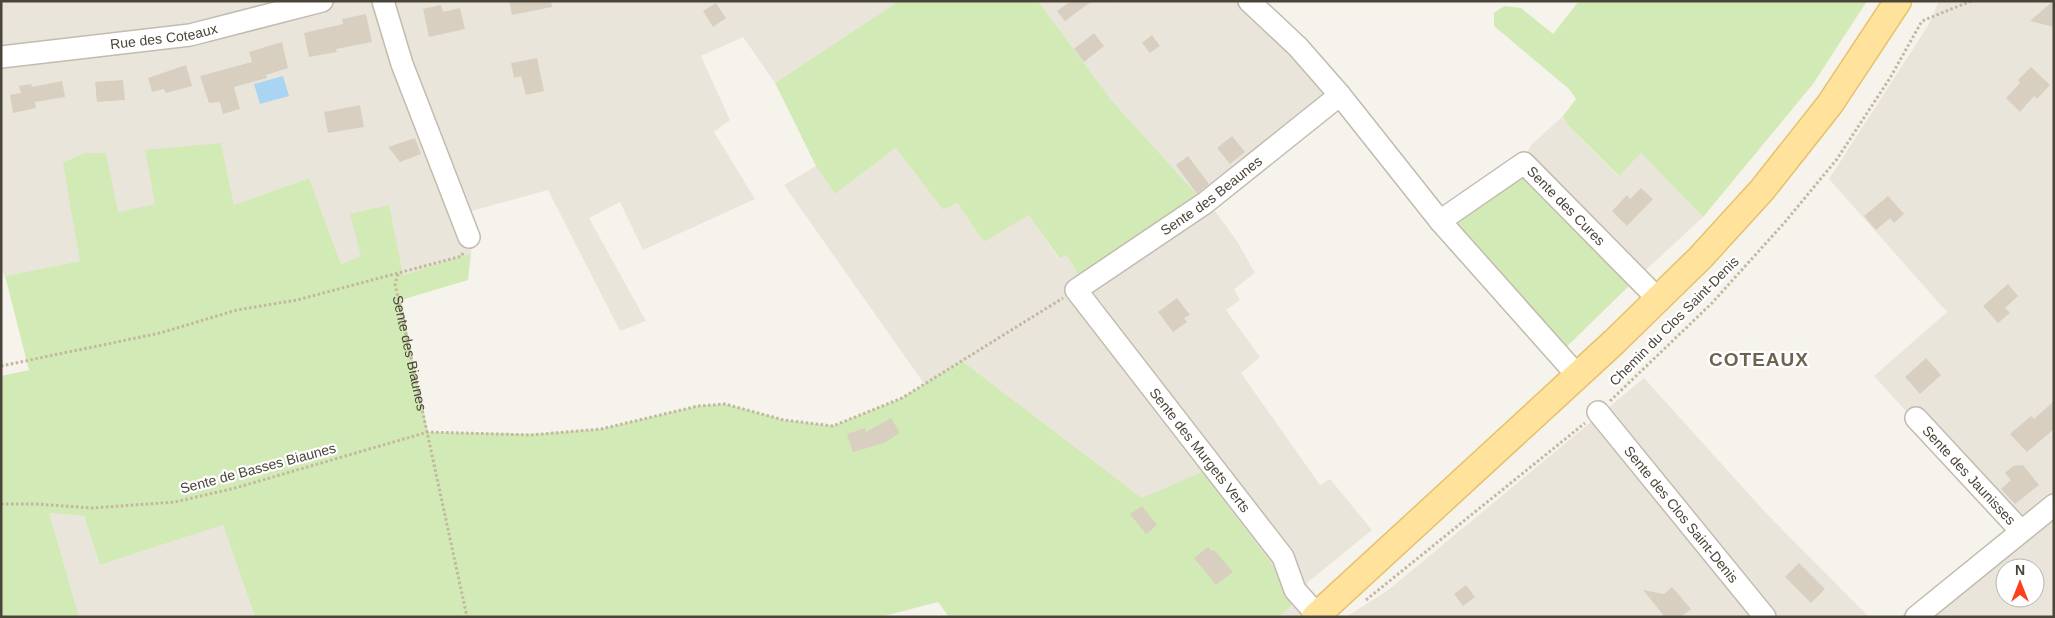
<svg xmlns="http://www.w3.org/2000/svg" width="2055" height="618" font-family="Arial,sans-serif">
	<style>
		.residential { fill: #eae5da; fill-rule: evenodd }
		.green { fill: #d2eab5 }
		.water { fill: #a9d4f2 }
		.building { fill: #d8cfc1 }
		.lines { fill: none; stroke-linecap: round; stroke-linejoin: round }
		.minor-casing { stroke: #c2bbae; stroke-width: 24 }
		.major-casing { stroke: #e6c16a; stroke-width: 29 }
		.path { stroke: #c4b79f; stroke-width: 3; stroke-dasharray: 2.5 2.5; stroke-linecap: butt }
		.minor { stroke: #fff; stroke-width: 21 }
		.major { stroke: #ffe39c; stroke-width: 26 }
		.labels { text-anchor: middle; stroke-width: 4.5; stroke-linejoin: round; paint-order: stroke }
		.street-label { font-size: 14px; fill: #4b4439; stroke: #fff }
		.district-label { font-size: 19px; font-weight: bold; letter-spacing: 1px; fill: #6e6250; stroke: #fff }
	</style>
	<rect width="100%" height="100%" fill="#f6f3ec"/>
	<path class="residential" d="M1,1H899L775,83L743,37L701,56L730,120L714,132L755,199L643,250L620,202L589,218L646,321L620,331L548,190L464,213L473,233L471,253L403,275L362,256L341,264L309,178L234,205L221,144L155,204L118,212L80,261L5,276L1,270Z
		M1038,1H1112L1114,3L1116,1H1255L1340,95L1210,204L1237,241L1255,273L1234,289L1240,300L1226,310L1260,357L1241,373L1320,485L1330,479L1372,530L1308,582L1298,599L1308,617H1279L1298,599L1142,498L962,361L925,385L784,185L816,166L835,194L896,148L943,210L957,203L984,242L1029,214L1058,258L1067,254L1082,281L1200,198L1112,101Z
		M1939,1H2054V617H1900L2012,528L1874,376L1947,312L1829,179L1929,24ZM2005,568H2035V598H2005Z
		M1563,116L1566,123L1618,176L1641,153L1703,217L1634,281L1525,157L1531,145Z
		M1644,378L1765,512L1869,617H1346L1387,591Z
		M48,513L84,516L100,565L223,525L255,617H79Z"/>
	<path class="green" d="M899,1H1038L1112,101L1200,198L1082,281L1067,255L1059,258L1029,215L984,242L957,203L943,210L896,148L835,194L816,166L775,83Z
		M1579,1H1867L1813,84L1703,217L1641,153L1619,176L1566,123L1563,116L1576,99L1569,89L1494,26V13L1504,6L1521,8L1553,34Z
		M221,143L234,205L309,178L341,264L361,256L350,214L389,205L403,275L471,253L468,280L401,300L428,432L531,434L601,429L698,406L725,404L784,420L833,426L902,398L962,361L1142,498L1202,472L1298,599L1279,617H949L938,602L880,617H255L223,525L100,565L84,516L49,513L79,617H1V376L29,370L5,276L80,261L63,163L84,153H106L118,212L155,204L145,150Z
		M1525,157L1634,281L1552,361L1440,221Z"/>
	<path class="water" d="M283,76L289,96L260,104L254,84Z"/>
	<path class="building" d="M509,1H551L552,7L512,15Z
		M1071,1H1092L1065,21L1057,11Z
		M2053,1L2054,27L2030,21Z
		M716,3L726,18L713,27L703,11Z
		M441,5L443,12L460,8L465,29L429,37L423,9Z
		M366,14L372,42L336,49L337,52L309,57L304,33L343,24L342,19Z
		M1094,33L1104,46L1084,62L1074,49Z
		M1152,35L1160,46L1150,53L1142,43Z
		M282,42L288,68L266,75L267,78L234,87L240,109L223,114L220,102L209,103L200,76L252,62L249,52Z
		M537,58L544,91L526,95L521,76L514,78L511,63Z
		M186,65L192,86L166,93L164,89L152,92L148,78Z
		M2031,67L2050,85L2037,99L2034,96L2020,112L2006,98L2020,83L2018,80Z
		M123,80L125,100L97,102L95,82Z
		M62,81L65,97L35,102L36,108L13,113L10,95L21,93L19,86L31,84L32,87Z
		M360,105L364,127L328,133L324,112Z
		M1232,136L1245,152L1230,164L1217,148Z
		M415,138L421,154L400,162L388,147Z
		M1188,156L1209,184L1197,194L1176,165Z
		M1641,188L1653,199L1627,226L1612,211L1627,195L1630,199Z
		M1888,196L1904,214L1894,223L1890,218L1876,230L1864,216Z
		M2008,284L2018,296L2005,308L2010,313L1998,323L1983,306Z
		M1177,298L1190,315L1184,318L1187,322L1173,332L1158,312Z
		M1926,358L1941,375L1920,394L1905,377Z
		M2054,401V429L2027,452L2010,434L2031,416L2034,419Z
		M891,418L900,433L884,443L853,452L847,434L865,428L866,432Z
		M2023,465L2039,485L2015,504L2001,489L2011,480L2005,473L2013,466Z
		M1142,506L1157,525L1146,534L1130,514Z
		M1208,547L1212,551L1214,550L1233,572L1216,585L1194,558Z
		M1799,563L1825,589L1811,603L1785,577Z
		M1466,585L1475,597L1463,606L1454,594Z
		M1672,587L1691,609L1681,617H1665L1643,590L1664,594Z"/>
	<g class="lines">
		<defs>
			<g id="minor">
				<path d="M383,1L402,64L469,237"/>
				<path id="s2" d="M1249,1L1298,47L1340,95L1440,221L1524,163L1659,300"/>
				<path id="s3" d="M1,57L190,35L322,1"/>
				<path d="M1440,221L1577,375"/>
				<path id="s4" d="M1598,412L1765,617"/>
				<path id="s5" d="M1916,418L2021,531"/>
				<path id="s6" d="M1319,617L1295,590L1283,557L1076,290L1205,203L1340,95"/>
				<path d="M1916,617L2054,505"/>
			</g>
			<path id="major" d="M1315,617L1614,342L1700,258L1762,190L1830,104L1898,1"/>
		</defs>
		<use href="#minor" class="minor-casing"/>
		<use href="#major" class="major-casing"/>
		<g class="path">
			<path id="s1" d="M398,274L395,284L467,617"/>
			<path d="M1,366L160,333L237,310L297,300L462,256L463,251"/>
			<path d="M1610,401L1712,303L1785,222L1837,159L1890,78L1922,21L1971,1"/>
			<path d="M1,504H36L92,508L175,502L235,488L428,432L531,435L601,429L698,406L725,404L784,420L833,426L902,398L1063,298"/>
			<path d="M1366,600L1585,423"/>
		</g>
		<use href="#minor" class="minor"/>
		<use href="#major" class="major"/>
	</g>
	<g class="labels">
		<g class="street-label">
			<text dy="5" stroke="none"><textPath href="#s3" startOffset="164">Rue des Coteaux</textPath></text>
			<text dy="5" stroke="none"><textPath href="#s6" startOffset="574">Sente des Beaunes</textPath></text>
			<text dy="5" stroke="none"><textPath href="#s2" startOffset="454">Sente des Cures</textPath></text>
			<text transform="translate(1674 321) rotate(-45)" y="5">Chemin du Clos Saint-Denis</text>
			<text dy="5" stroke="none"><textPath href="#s1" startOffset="81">Sente des Biaunes</textPath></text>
			<text transform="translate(1200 450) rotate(52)" y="5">Sente des Murgets Verts</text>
			<text transform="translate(258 468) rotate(-15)" y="5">Sente de Basses Biaunes</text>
			<text dy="5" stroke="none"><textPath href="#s5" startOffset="78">Sente des Jaunisses</textPath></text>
			<text dy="5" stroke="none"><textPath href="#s4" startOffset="132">Sente des Clos Saint-Denis</textPath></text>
		</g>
		<g class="district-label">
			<text x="1759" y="366">COTEAUX</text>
		</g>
	</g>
	<rect width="2055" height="618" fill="none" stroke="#4b4439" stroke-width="5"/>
	<g transform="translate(2020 583)"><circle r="24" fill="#ffffff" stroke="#b7b4b0"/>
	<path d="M0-4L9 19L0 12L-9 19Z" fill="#fc3f1d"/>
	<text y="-8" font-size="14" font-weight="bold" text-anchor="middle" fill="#4b4439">N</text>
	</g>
</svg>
